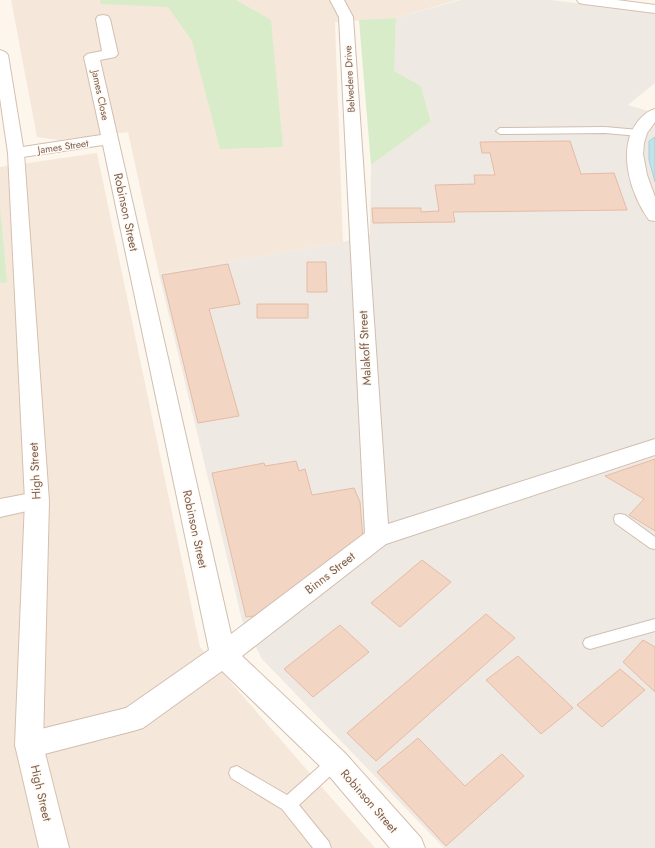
<svg xmlns="http://www.w3.org/2000/svg" width="655" height="848" font-family="Jost,sans-serif">
	<style>
		.residential { fill: #f5e8da }
		.industrial { fill: #efe9e4 }
		.green { fill: #d8ecc9 }
		.water { fill: #bfe3e8; stroke: #a5d3da }
		.building { fill: #f3d5c3; stroke: #e6bba3 }
		.lines { fill: none; stroke-linecap: round; stroke-linejoin: round }
		.service-casing { stroke: #d1beb0; stroke-width: 2 }
		.minor-casing { stroke: #d1beb0; stroke-width: 2 }
		.secondary-casing { stroke: #d6c0b0; stroke-width: 2 }
		.service { fill: #fff; fill-rule: evenodd }
		.minor { fill: #fff; fill-rule: evenodd }
		.secondary { fill: #fff; fill-rule: evenodd }
		.labels { text-anchor: middle; stroke-width: 3; stroke-linejoin: round; paint-order: stroke }
		.far-street-label { font-size: 10px; fill: #7a5c4d; stroke: #fffaf3 }
		.street-label { font-size: 12px; fill: #7a5c4d; stroke: #fffaf3 }
	</style>
	<rect width="100%" height="100%" fill="#fdf6ec"/>
	<path class="residential" d="M11,0H457L396,18L335,22L343,242L159,274L128,132L58,140L37,137Z
		M97,153L200,647L375,848H0V167Z"/>
	<path class="industrial" d="M460,0H550L655,13V83L628,105L655,113V848H444L262,659L242,620L159,274L343,242L370,234L371,165L431,120L421,86L393,71L396,18Z"/>
	<path class="green" d="M100,0H236L271,20L283,147L220,149L192,41L168,7L101,4Z
		M396,18L394,71L421,86L431,121L371,165L359,20Z
		M0,206L7,282L0,283Z"/>
	<path class="water" d="M655,137V182L649,160V141Z"/>
	<path class="building" d="M570,141L581,174L614,173L627,210L453,212L455,222L373,223L372,208H421V212L439,211L435,185L475,184L474,175H495L490,153H482L480,142Z
		M307,262H326L327,292H307Z
		M228,264L240,304L209,309L239,416L198,423L162,275Z
		M257,304H308V318H257Z
		M655,459V531L629,515L644,499L605,476Z
		M296,461L299,471L305,469L312,495L354,488L360,502L363,539L254,616L246,617L212,473L264,463L265,466Z
		M422,560L451,582L400,627L371,603Z
		M486,614L515,638L376,761L347,733Z
		M340,625L369,652L313,697L284,669Z
		M643,640L655,647V692L623,662Z
		M518,656L573,708L541,734L486,680Z
		M620,669L645,690L602,727L577,705Z
		M418,738L465,786L502,754L524,776L446,846L377,772Z"/>
	<g class="lines">
		<defs>
			<path id="service" d="M605,127L639,130L644,133L639,136L605,133L500,134L496,131L500,128Z
				M620,514L625,515L655,537V549L650,548L615,523L614,519L615,515Z
				M655,619V631L590,649L585,647L583,643L585,639L590,637Z
				M335,755L340,757L343,762L340,767L299,805L329,842L331,848H313L282,809L231,778L229,773L231,768L237,766L287,795L330,757Z"/>
			<path id="minor" d="M330,0H344L353,17L388,524L655,439V455L386,544L242,656L345,753L421,838L425,848H390L325,771L222,671L143,728L133,731L29,758L19,754L15,745L19,736L29,732L126,708L209,650L103,145L16,158L10,157L8,153L10,149L16,148L101,135L84,57L87,54L102,51L96,19L98,16L103,15L108,16L110,19L118,54L115,57L100,60L231,634L365,533L339,17Z
				M37,492L45,495L49,501L45,507L0,517V499Z"/>
			<path id="secondary" d="M577,0H617L655,5V13L584,4L579,3Z
				M0,50L5,52L8,55L24,153L49,501L43,745L69,848H39L15,745L25,501L8,153L0,98Z
				M655,109V122L647,133L644,143L643,154L647,175L655,197V221L649,220C631,195 617,151 636,124C641,117 647,111 655,109Z"/>
		</defs>
		<use href="#service" class="service-casing"/>
		<use href="#minor" class="minor-casing"/>
		<use href="#secondary" class="secondary-casing"/>
		<use href="#service" class="service"/>
		<use href="#minor" class="minor"/>
		<use href="#secondary" class="secondary"/>
	</g>
	<g class="labels">
		<g class="far-street-label">
			<text transform="translate(349 79) rotate(-93)" y="4">Belvedere Drive</text>
			<text transform="translate(101 95) rotate(78)" y="4">James Close</text>
			<text transform="translate(63 146) rotate(-8)" y="4">James Street</text>
		</g>
		<g class="street-label">
			<text transform="translate(126 212) rotate(78)" y="4">Robinson Street</text>
			<text transform="translate(365 348) rotate(-93)" y="4">Malakoff Street</text>
			<text transform="translate(35 471) rotate(-93)" y="4">High Street</text>
			<text transform="translate(195 529) rotate(78)" y="4">Robinson Street</text>
			<text transform="translate(330 573) rotate(-38)" y="4">Binns Street</text>
			<text transform="translate(41 793) rotate(77)" y="4">High Street</text>
			<text transform="translate(369 801) rotate(49)" y="4">Robinson Street</text>
		</g>
	</g>
</svg>
